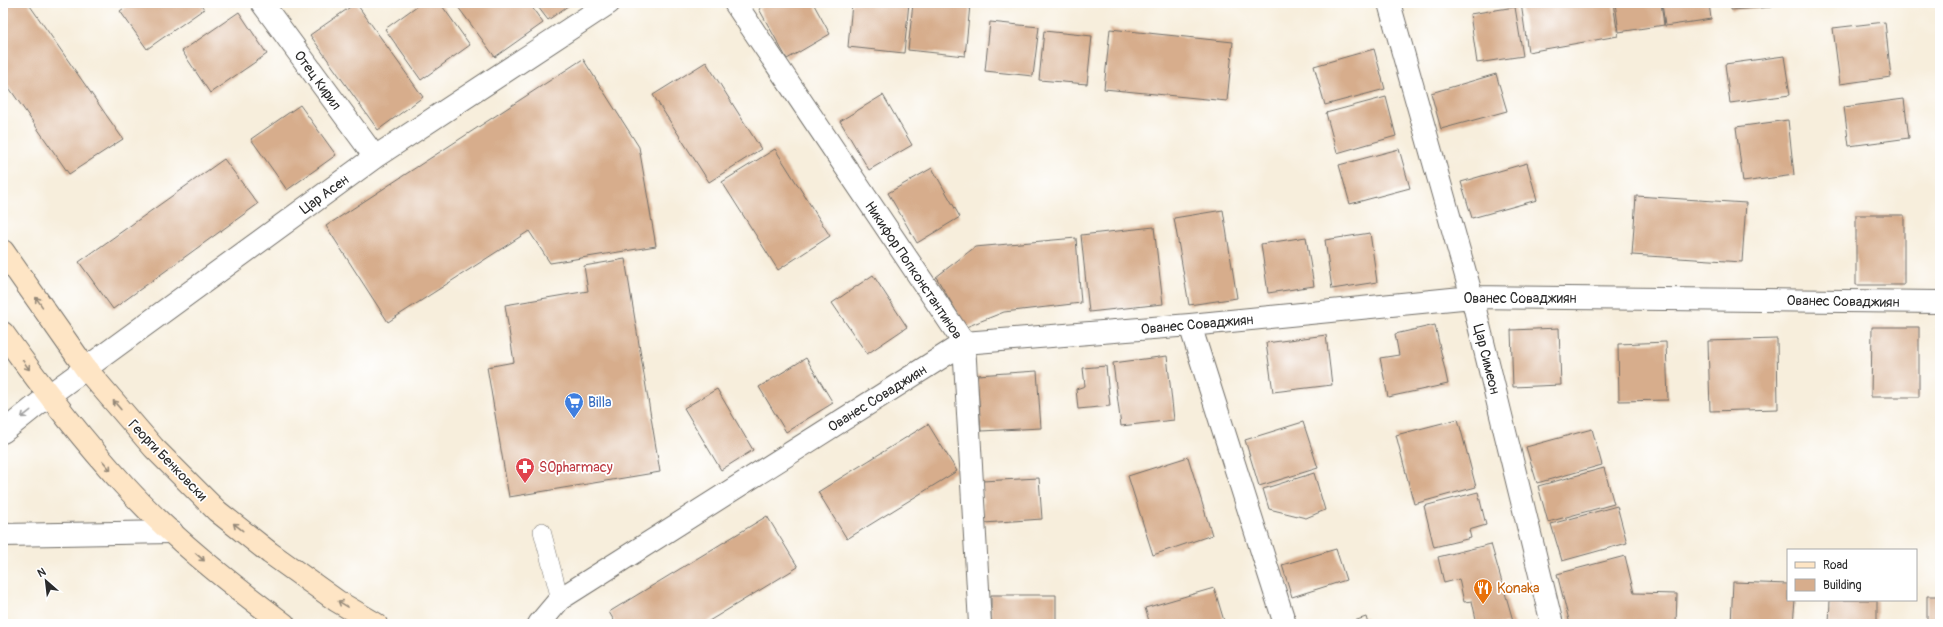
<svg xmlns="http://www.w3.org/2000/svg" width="1943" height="627" font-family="Pangolin,sans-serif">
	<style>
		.building { fill: #d7ad8c }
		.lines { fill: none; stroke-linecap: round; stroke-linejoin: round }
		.lane-casing { stroke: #726f69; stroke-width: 18 }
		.street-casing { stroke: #726f69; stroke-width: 24 }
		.secondary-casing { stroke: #726f69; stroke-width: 24 }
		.lane { stroke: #fff; stroke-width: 17 }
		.street { stroke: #fff; stroke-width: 22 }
		.secondary { stroke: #fee5c5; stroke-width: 22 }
		.oneway { stroke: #948878 }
		.oneway2 { stroke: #a0a0a0 }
		.labels { text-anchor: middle; stroke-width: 3.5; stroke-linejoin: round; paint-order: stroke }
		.street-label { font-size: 14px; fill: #2b2b2b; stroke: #fff }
		.shop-label { font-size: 14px; fill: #366cbe; stroke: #fff; text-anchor: start }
		.health-label { font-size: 14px; fill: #be3a42; stroke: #fff; text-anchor: start }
		.food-label { font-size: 14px; fill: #c56008; stroke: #fff; text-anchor: start }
	</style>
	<rect width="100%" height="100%" fill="#fff"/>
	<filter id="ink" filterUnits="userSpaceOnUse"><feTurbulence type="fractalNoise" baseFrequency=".025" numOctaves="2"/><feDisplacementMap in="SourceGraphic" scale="8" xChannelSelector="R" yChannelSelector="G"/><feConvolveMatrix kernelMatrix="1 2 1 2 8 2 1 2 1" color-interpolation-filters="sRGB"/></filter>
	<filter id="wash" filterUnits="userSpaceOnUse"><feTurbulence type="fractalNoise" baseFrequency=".012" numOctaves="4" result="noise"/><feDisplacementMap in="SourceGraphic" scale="16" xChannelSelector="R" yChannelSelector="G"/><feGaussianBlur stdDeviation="0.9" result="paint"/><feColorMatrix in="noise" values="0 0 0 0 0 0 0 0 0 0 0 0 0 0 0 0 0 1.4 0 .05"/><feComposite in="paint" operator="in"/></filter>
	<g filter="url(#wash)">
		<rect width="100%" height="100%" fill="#f7eedc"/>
		<g id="blocks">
			<path class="building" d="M3,3H28L123,139L69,174L3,79Z
				M131,3H200L204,9L147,49L120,11Z
				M356,3L423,97L378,130L310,35Z
				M421,3H440L470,45L421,80L385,29Z
				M464,3H529L543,23L495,57L458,7Z
				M535,3H572L548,20Z
				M770,3H813L830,34L787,59L759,9Z
				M852,3H909L904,53L848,47Z
				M913,3L970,5L965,56L908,50Z
				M1521,3H1613L1618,36L1528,52Z
				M1615,3H1661L1664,25L1619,32Z
				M1662,3H1709L1711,19L1665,26Z
				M1731,3H1772V7L1731,10Z
				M1515,7L1523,56L1477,63L1470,14Z
				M239,12L267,54L210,93L182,51Z
				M990,22L1039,27L1033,76L985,71Z
				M1885,22L1891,77L1840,84L1833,28Z
				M1110,29L1233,42L1227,101L1104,89Z
				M1044,31L1092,36L1087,84L1039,80Z
				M1374,49L1385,89L1325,105L1314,66Z
				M1784,56L1790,95L1730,103L1725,64Z
				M583,59L639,147L656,246L550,263L529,231L388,322L326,226Z
				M706,62L761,149L709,182L653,95Z
				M1496,74L1507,111L1441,129L1431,93Z
				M883,95L912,145L869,170L840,121Z
				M1386,97L1396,136L1337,153L1326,113Z
				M1904,99L1909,138L1849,146L1844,107Z
				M300,105L336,155L287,190L251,139Z
				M1788,120L1794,175L1743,182L1736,127Z
				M775,149L830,236L778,270L722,182Z
				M1399,149L1410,188L1350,204L1339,165Z
				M224,159L258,204L113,309L79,262Z
				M1527,163L1537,200L1472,218L1461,182Z
				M932,168L960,217L917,243L888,193Z
				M1636,196L1746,203L1742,262L1632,255Z
				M1223,210L1237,298L1189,305L1174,218Z
				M1856,215H1904V285H1856Z
				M1154,227L1163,304L1089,312L1081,235Z
				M1370,233L1377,282L1332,289L1325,240Z
				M1306,237L1314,286L1268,293L1261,244Z
				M1076,238L1081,303L1004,312L966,327L936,277L975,247Z
				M625,259L660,472L509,497L487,367L514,362L505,305L588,291L584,266Z
				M873,275L907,327L867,354L832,303Z
				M1435,325L1448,384L1388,397L1380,358L1399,355L1395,334Z
				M1872,327H1919V397H1871Z
				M1559,328L1561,385L1513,387L1511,330Z
				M1326,335L1332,385L1273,392L1266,343Z
				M1777,339L1778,409L1710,411L1708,341Z
				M1666,342L1668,400L1619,401L1618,344Z
				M1167,356L1174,420L1121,426L1113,363Z
				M806,358L833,403L786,432L759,387Z
				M1106,366L1110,406L1078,409L1076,389L1085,386L1083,368Z
				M1037,371L1041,428L981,431L977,375Z
				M717,389L753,450L721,470L684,408Z
				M1458,419L1476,487L1414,504L1396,435Z
				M1303,422L1318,468L1259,486L1245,440Z
				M928,424L957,471L847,539L818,492Z
				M1592,429L1602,465L1537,483L1526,447Z
				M1188,457L1212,535L1153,555L1128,476Z
				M1604,468L1614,504L1548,522L1538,486Z
				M1314,473L1325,510L1306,518L1269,509L1263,489Z
				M1039,478L1042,519L984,523L982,481Z
				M1478,492L1486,525L1469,530L1471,538L1434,547L1424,506Z
				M1617,506L1627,543L1562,561L1551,524Z
				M767,516L798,567L704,624H616L609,612Z
				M1491,544L1514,624H1477L1472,601L1464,602L1459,579L1444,583L1438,557Z
				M1336,549L1346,580L1292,597L1282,565Z
				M1625,556L1634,593L1677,594L1676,624H1570L1557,574Z
				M1733,582L1788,584V600H1795L1793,624H1731Z
				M1214,588L1225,624H1150L1145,608Z
				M991,595H1056V624H991Z
				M1927,596H1940V624H1927Z
				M1830,600H1877V624H1829Z
				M1366,617L1368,624H1345Z"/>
		</g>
	</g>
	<g filter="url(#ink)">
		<use href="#blocks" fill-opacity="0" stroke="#726f69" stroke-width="1"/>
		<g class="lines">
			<defs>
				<path id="lane" d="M542,531L560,599"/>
				<path id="street" d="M262,3L375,157
					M735,3L964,343L980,624
					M1389,3L1472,297L1552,624
					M1190,325L1285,624
					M3,432L48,396L375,157L609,3
					M3,535L172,532
					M539,624L560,599L964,343L1190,325L1472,297L1940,302"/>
				<path id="secondary" d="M3,251L86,369L154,448L217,511L270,553L337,601L376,624
					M3,333C41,386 80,437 124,485C171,537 228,582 284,624"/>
			</defs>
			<use href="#lane" class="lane-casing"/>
			<use href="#street" class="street-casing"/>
			<use href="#secondary" class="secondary-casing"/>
			<use href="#lane" class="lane"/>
			<use href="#street" class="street"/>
			<use href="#secondary" class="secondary"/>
		</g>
		<defs><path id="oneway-shaft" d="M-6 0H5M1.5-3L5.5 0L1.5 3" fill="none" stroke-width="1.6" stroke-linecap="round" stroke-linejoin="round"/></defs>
		<g class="oneway">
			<use href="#oneway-shaft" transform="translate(39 302) rotate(-125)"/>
			<use href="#oneway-shaft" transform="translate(26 365) rotate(54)"/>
			<use href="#oneway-shaft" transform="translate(117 405) rotate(-130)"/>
			<use href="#oneway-shaft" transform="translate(107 466) rotate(50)"/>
			<use href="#oneway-shaft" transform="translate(238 527) rotate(-142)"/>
			<use href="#oneway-shaft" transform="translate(200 557) rotate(41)"/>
			<use href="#oneway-shaft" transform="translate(343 604) rotate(-149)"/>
		</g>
		<use class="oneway2" href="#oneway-shaft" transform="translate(26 414) rotate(142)"/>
	</g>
	<defs>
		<symbol id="supermarket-pin" viewBox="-11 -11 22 30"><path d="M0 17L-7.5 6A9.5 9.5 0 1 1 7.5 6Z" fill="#3f7fe0" stroke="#fff"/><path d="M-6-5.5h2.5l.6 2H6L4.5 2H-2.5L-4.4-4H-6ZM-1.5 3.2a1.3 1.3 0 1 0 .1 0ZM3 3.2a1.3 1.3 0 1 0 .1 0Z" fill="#fff"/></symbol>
		<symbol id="pharmacy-pin" viewBox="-11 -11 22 30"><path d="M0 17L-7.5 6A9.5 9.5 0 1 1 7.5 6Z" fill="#e0444e" stroke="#fff"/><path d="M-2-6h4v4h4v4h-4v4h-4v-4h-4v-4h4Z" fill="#fff"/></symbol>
		<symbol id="restaurant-pin" viewBox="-11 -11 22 30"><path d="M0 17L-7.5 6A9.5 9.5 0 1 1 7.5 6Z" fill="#e8710a" stroke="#fff"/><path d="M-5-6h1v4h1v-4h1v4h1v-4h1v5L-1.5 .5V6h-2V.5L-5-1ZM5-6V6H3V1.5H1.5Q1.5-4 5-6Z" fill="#fff"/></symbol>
	</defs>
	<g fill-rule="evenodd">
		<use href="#supermarket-pin" x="563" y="391" width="22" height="30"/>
		<use href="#pharmacy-pin" x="514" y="456" width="22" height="30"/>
		<use href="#restaurant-pin" x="1472" y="577" width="22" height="30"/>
	</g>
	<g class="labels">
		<g class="street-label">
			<text transform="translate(318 80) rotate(54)" y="5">Отец Кирил</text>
			<text transform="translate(324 194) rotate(-36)" y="5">Цар Асен</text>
			<text transform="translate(914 270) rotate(56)" y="5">Никифор Попконстантинов</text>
			<text x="1520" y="303">Ованес Соваджиян</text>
			<text transform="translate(1843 301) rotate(1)" y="5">Ованес Соваджиян</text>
			<text transform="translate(1197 324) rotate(-5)" y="5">Ованес Соваджиян</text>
			<text transform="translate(1487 359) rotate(76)" y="5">Цар Симеон</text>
			<text transform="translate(877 398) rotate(-32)" y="5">Ованес Соваджиян</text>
			<text transform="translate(168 460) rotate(46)" y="5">Георги Бенковски</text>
		</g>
		<g class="shop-label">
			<text x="588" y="407">Billa</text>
		</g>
		<g class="health-label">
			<text x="539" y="472">SOpharmacy</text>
		</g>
		<g class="food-label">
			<text x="1497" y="593">Konaka</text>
		</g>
	</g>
	<rect width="1943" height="627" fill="none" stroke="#fff" stroke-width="16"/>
	<rect x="1787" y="549" width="130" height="52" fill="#ffffff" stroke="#aaaaaa"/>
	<rect x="1795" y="562" width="20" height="6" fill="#fee5c5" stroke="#aaaaaa"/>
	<text x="1823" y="569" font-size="12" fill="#2b2b2b">Road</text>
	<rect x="1795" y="579" width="20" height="12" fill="#d7ad8c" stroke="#aaaaaa"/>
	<text x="1823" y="589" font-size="12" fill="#2b2b2b">Building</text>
	<g transform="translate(46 581) rotate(332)" stroke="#ffffff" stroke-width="3" paint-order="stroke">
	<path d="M0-3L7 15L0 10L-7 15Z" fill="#2b2b2b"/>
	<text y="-6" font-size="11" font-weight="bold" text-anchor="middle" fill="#2b2b2b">N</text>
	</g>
</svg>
